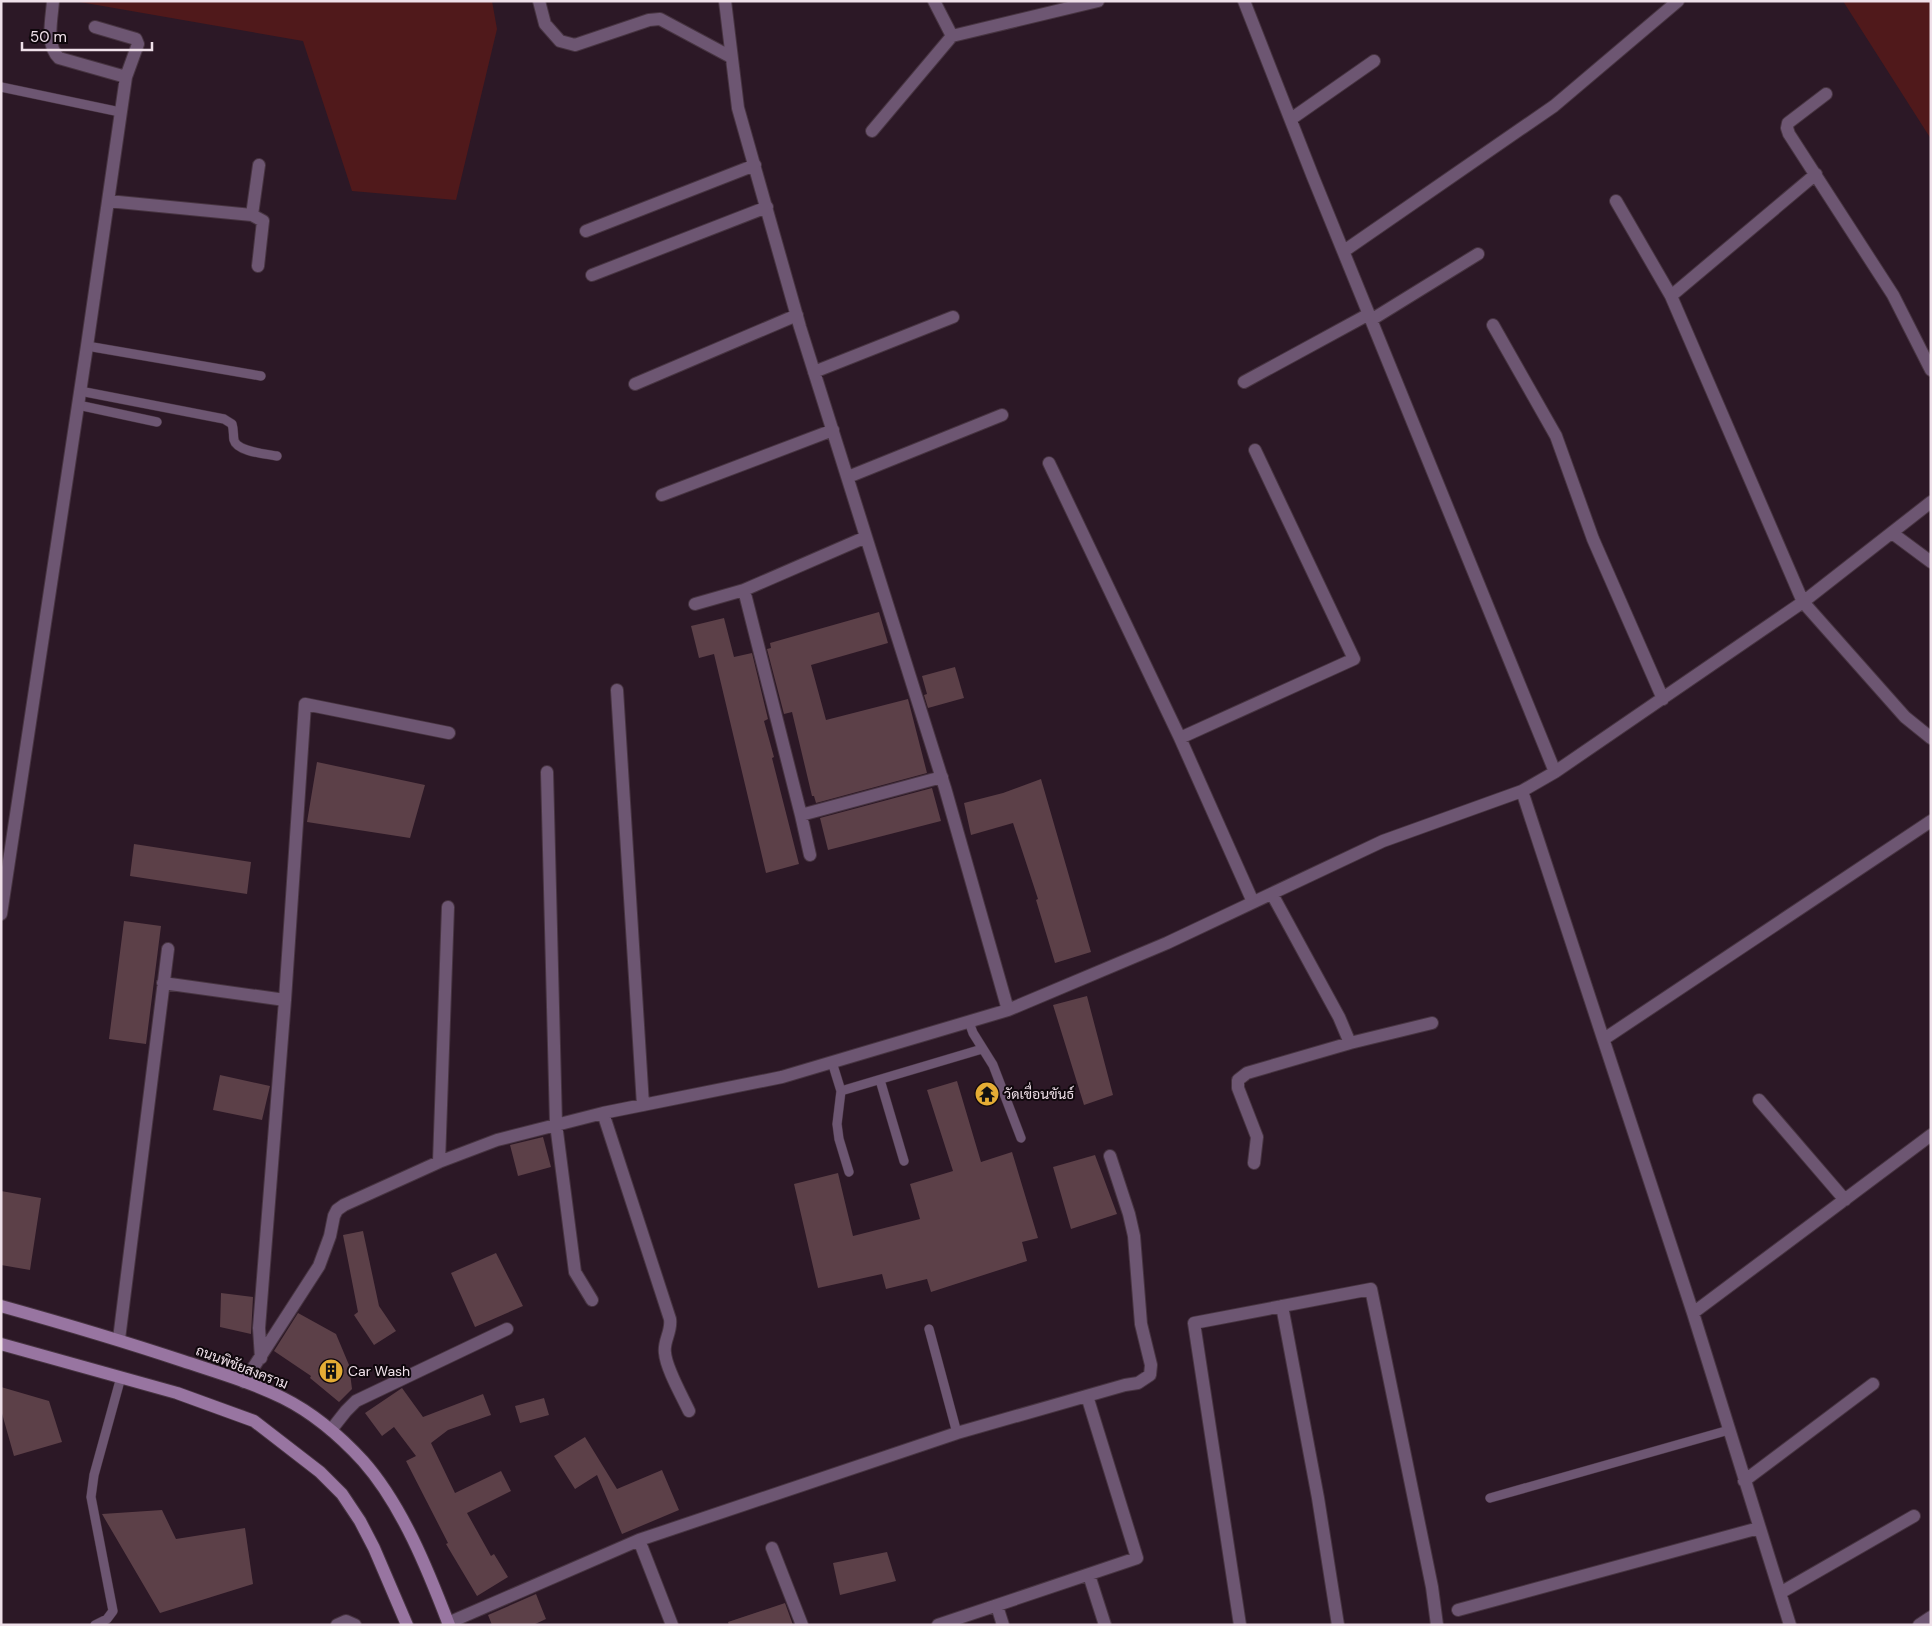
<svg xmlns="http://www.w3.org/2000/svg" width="1932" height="1626" font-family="'DM Sans',Sarabun,sans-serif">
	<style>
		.green { fill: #50191b }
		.building { fill: #5c4048 }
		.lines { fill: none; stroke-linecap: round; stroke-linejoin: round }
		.service-casing { stroke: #473441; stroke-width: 10 }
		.minor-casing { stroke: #473441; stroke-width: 14 }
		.secondary-casing { stroke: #473441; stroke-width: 14 }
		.service { stroke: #6d5672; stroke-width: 9 }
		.minor { stroke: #6d5672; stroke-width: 12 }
		.secondary { stroke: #9875a1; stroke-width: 12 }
		.labels { text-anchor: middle; stroke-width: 4; stroke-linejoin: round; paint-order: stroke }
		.poi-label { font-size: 14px; fill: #efe0e9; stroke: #0f070c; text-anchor: start }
		.street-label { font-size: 14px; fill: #efe0e9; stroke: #0f070c }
	</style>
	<rect width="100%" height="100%" fill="#2c1826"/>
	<path class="green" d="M74,1H492L497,29L456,200L352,191L303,41Z
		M1843,1H1931V139L1850,12Z"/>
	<path class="building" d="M879,612L888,643L811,665L826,720L908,699L927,773L816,803L814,796H812L792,712L784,714L767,649L771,648L770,643Z
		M724,618L734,657L752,653L768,719L764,721L774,757L772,758L799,864L766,873L714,654L699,658L691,626Z
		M955,667L964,698L928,708L924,695L927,694L922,676Z
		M317,762L425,785L410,838L307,822Z
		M1041,779L1091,952L1055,963L1036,900L1038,899L1013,823L971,835L964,803L1003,793Z
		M932,788L941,821L828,850L820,818Z
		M134,844L251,862L247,894L130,876Z
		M124,921L161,926L146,1044L109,1039Z
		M1087,996L1113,1095L1084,1105L1053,1005Z
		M220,1075L270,1086L262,1120L213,1110Z
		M957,1081L981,1162L1012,1152L1038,1238L1022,1242L1027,1261L931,1292L927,1279L886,1289L882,1274L818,1288L794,1184L838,1173L853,1236L920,1219L910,1184L953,1171L927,1090Z
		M543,1137L551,1167L518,1176L510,1145Z
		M1095,1155L1117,1214L1071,1229L1053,1167Z
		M1,1191L41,1198L30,1270L1,1265Z
		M363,1231L379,1306L396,1331L374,1345L354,1315L358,1312L343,1235Z
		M496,1253L523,1306L475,1327L451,1273Z
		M221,1293L253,1297L251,1334L220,1327Z
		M298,1313L336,1334L349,1365L352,1389L339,1402L310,1378L311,1376L274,1351Z
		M1,1387L49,1401L62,1442L14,1456L1,1410Z
		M402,1388L423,1417L483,1394L491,1415L448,1430L431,1443L455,1493L501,1471L511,1491L467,1513L491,1556L494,1554L508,1577L477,1596L446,1544L448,1543L406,1461L416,1456L394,1427L382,1436L365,1413Z
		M544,1398L549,1415L520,1423L515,1406Z
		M585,1437L617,1489L662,1470L679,1510L622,1534L597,1475L575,1489L554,1456Z
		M162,1510L176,1539L245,1528L253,1584L160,1613L102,1514Z
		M887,1552L896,1581L840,1595L833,1563Z
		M536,1594L546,1619L533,1625H492L488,1615Z
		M785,1603L793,1625H729L728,1622Z"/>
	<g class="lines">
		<defs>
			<path id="service" d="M1,87L120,112
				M87,346L261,376
				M80,391L224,419L232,424C234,430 233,435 234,440C237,452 267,454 277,456
				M78,405L157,422
				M969,1022L973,1033L993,1065L1021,1138
				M832,1062L841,1091L837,1124L839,1139L849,1172
				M880,1080L904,1161
				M841,1091L982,1049
				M929,1329L957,1433
				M1490,1498L1729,1430
				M95,1625L107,1619L113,1611L91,1497L94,1475L121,1377"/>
			<path id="minor" d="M539,1L545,24L560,41L575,45L649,20L660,19L731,57
				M725,1L738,108L800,327L945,788L1008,1010
				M934,1L952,36L1098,1
				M1244,1L1313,177L1555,772
				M95,27L136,39L138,44L126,77
				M1826,94L1788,123L1787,128L1789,134L1893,295L1931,370
				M1291,119L1374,61
				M872,131L952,36
				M1816,174L1671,296L1803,602L1905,717L1931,738
				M108,201L252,215
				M1616,201L1671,296
				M586,231L755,165
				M1344,251L1554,106L1678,1
				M258,266L263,221L252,215L259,165
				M592,275L767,207
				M1371,320L1478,254
				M1493,325L1556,436L1593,539L1663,699
				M814,372L953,317
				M1244,382L1369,314
				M635,384L797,315
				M1049,463L1180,738L1253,902
				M848,477L1002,415
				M662,495L833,430
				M1892,533L1931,562
				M866,537L744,590L801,815L942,777
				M695,604L744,590
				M617,690L643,1105
				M1180,738L1354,659L1255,450
				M547,772L556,1124L575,1272L592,1300
				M1522,791L1693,1313L1790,1625
				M801,815L810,855
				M1,914L87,346L126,77L59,58C45,45 52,18 53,1
				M163,983L285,1000
				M1604,1039L1931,821
				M1350,1043L1432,1023
				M1759,1100L1845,1200
				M603,1113L670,1319C672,1332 663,1341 665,1353C666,1368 682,1396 689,1411
				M439,1162L448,907
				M1254,1163L1257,1137L1238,1088V1080L1247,1073L1350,1043L1339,1017L1272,894
				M1282,1306L1318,1498L1338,1625
				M1693,1313L1931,1135
				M119,1339L168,949
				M261,1358L259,1328L285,1000L305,704L449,733
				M244,1382L319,1266L330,1236L334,1216L337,1210L344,1205L439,1162L497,1140L603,1113L782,1077L1008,1010L1167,943L1383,841L1522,791L1555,772L1803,602L1931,502
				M331,1430L346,1411L356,1401L507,1329
				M1744,1481L1873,1384
				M639,1540L672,1625
				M772,1548L802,1625
				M1089,1575L1105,1625
				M1780,1593L1914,1516
				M997,1606L1003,1625
				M1458,1610L1759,1528
				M448,1623L639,1540L957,1433L1125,1385L1138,1383L1150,1375L1151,1365L1141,1324L1134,1236L1129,1214L1110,1156
				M337,1625L346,1621L355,1625
				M938,1625L1137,1558L1087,1396
				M1240,1625L1194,1323L1371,1289L1432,1587L1437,1625
				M1919,1625L1931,1617"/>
			<path id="secondary" d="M1,1306C62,1323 123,1341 183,1361C216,1372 251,1382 283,1398C313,1413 340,1436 363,1461C402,1505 428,1570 449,1625
				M1,1344L177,1393L254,1421L320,1472L342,1494L360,1521L374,1548L407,1625"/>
		</defs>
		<use href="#service" class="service-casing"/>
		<use href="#minor" class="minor-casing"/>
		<use href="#secondary" class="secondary-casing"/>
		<use href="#service" class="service"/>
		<use href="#minor" class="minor"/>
		<use href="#secondary" class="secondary"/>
	</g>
	<defs>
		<symbol id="temple-disc" viewBox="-11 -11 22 22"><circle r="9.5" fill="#e5ad35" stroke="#0f070c"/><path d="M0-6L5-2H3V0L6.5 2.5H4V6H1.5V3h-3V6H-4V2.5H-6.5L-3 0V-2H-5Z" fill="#111"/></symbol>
		<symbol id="building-disc" viewBox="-11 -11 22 22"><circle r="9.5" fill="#e5ad35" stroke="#0f070c"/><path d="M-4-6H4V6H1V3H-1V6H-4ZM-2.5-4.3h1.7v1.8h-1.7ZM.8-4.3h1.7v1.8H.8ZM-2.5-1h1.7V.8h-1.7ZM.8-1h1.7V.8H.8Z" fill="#111"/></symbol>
	</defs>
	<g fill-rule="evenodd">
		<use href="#temple-disc" x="973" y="1080" width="28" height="28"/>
		<use href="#building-disc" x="317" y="1357" width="28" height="28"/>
	</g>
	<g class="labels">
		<g class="poi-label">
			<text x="1004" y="1099">วัดเขื่อนขันธ์</text>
			<text x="348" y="1376">Car Wash</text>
		</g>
		<g class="street-label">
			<text transform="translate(242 1367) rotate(21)" y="5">ถนนพิชัยสงคราม</text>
		</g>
	</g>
	<rect width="1932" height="1626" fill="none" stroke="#efe0e9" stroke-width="5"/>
	<path d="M22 42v8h130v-8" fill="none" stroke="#efe0e9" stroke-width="2.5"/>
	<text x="30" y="42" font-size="15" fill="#efe0e9" stroke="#0f070c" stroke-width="4" paint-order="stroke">50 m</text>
</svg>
